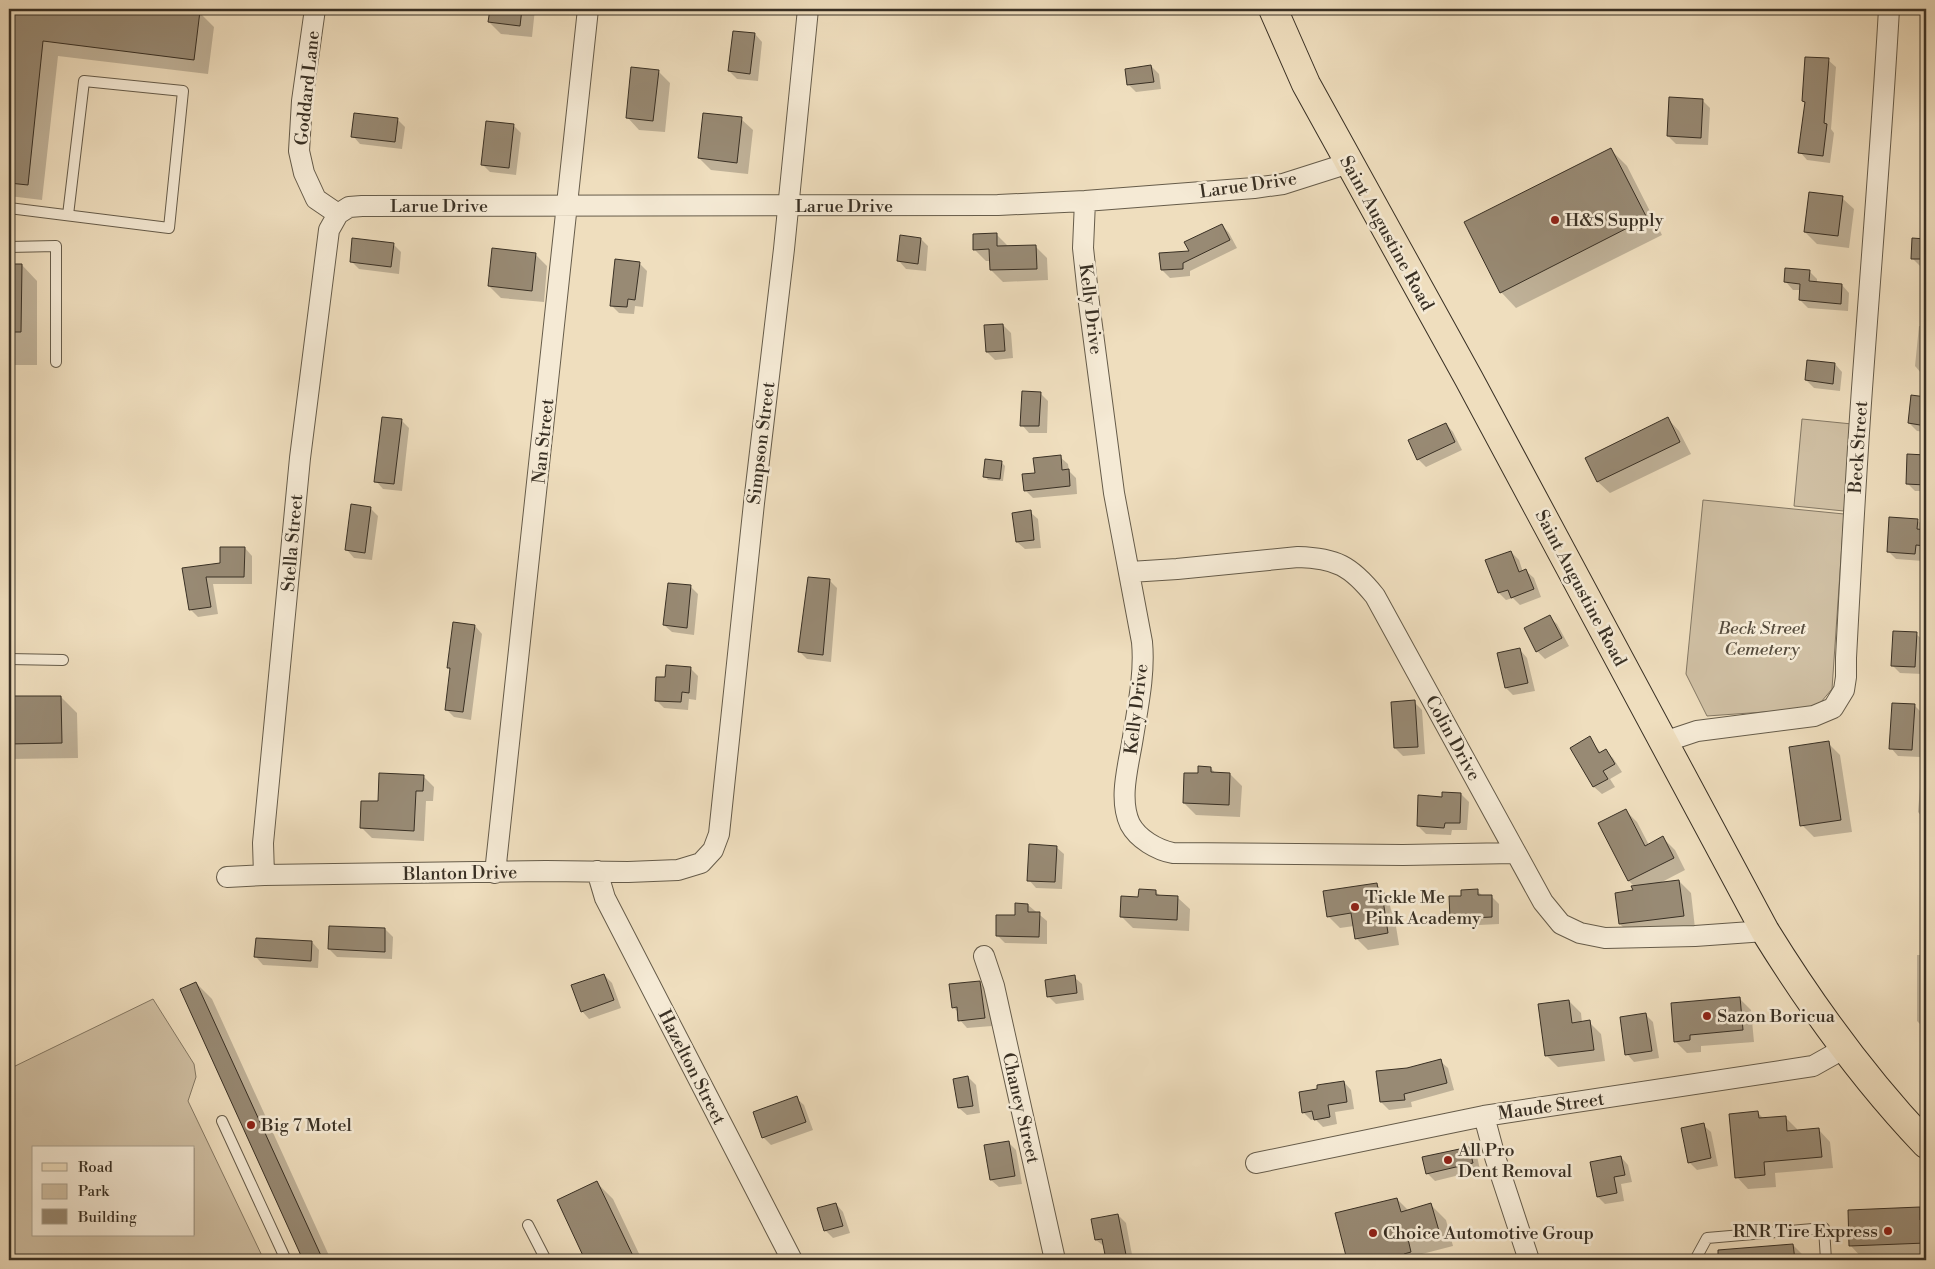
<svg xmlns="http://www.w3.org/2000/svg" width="1935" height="1269" font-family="'Libre Bodoni',serif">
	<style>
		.green { fill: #d0c0a4; stroke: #847864; fill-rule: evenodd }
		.shadow { fill: #0003 }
		.building { fill: #988a74; stroke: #393024 }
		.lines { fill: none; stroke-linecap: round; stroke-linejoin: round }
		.lane-casing { stroke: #665c4a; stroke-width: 12 }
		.street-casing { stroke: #665c4a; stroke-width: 22 }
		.primary-casing { stroke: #393024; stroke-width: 30 }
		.lane { stroke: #f5ead5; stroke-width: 10 }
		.street { stroke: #f5ead5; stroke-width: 20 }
		.primary { stroke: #efdebe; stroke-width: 28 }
		.poi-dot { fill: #8f2418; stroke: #f5ead5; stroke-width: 2 }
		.labels { text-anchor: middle; stroke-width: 5; stroke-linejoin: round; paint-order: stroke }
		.street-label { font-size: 18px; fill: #393024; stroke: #f5ead5 }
		.poi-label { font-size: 18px; fill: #393024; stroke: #f5ead5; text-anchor: start }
		.park-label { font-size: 18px; font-style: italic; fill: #574d3e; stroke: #f5ead5 }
	</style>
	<rect width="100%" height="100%" fill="#efdebe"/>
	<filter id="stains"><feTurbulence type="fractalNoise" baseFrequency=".004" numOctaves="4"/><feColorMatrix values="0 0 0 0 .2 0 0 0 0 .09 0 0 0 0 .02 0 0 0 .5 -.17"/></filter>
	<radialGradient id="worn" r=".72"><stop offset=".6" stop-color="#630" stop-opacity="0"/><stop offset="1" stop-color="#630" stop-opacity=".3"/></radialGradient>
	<path class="green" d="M1802,419L1852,424L1844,511L1794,506Z
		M1703,500L1844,514L1832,689L1821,702L1807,709L1707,716L1686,674Z
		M153,999L194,1064L196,1077L188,1101L264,1260H9V1069ZM34,1148H194V1235H34Z"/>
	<path class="shadow" d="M9,9H170L199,12L214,27L208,74L58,56L42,200L9,196Z
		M491,9H535L532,37L501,34L489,22Z
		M1922,12L1926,13V42L1920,37Z
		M755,34L762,42L758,81L737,79L729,71Z
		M1828,60L1836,67L1831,129L1834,133L1830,163L1807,160L1800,152L1806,104L1803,101Z
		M1151,66L1159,74L1161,89L1136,92L1129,85Z
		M658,71L670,83L665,132L639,130L628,118Z
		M1702,100L1710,108L1708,145L1676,144L1668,136Z
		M397,119L405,127L402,149L360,144L353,136Z
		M741,119L753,130L748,174L711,170L699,158Z
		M513,125L521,133L516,175L490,172L482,164Z
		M1611,150L1627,166L1662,235L1516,308L1501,292Z
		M1842,198L1854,209L1849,248L1817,244L1805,232Z
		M1222,225L1229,233L1237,248L1190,271V276L1170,278L1162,270L1191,252Z
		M996,234L1008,246H1035L1047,258L1048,280L1003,282L991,270V261H986L974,249Z
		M921,239L928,246L926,271L906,269L899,261Z
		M1913,240H1926V266H1920L1912,258Z
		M393,244L401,252L399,274L359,269L351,261Z
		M535,254L547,266L544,302L501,298L489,286Z
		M639,263L647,271L643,307L635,306L634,314L619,313L611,305Z
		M9,265H22L37,281V365H9Z
		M1809,271L1817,279V283L1842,285L1849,293L1848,311L1808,308L1800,300L1801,290H1793L1786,282Z
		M1003,325L1011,333L1013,358L995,360L987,352Z
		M1919,326L1926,327V374H1922L1915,366Z
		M1835,364L1842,372L1840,391L1814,388L1806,380Z
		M1040,393L1048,401L1047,433H1029L1022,425Z
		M1912,396L1926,398V432L1917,431L1909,423Z
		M1668,419L1679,431L1691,454L1610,493L1598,482L1587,458Z
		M401,420L409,428L402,491L383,489L376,481Z
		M1446,424L1453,432L1462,450L1426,467L1418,459Z
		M1908,455L1926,456V491H1915L1907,483Z
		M1060,457L1068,464L1069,471L1076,478L1077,494L1033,498L1025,490L1036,474Z
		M1001,462L1005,466L1003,481L988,480L985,476Z
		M370,508L378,516L372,560L354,558L347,550Z
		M1030,512L1038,519L1041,548L1025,549L1017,542Z
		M1917,520L1925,528L1926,532V553H1923V561L1896,559L1888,551Z
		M245,548L252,556V584H213L218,614L198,617L190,609L183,569L221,564Z
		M1511,552L1519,560L1523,572L1526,571L1534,578L1541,597L1520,605L1513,598L1506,600L1499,593Z
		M829,580L837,588L831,662L807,659L800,652Z
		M691,587L698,594L694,635L672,632L664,625Z
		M1549,617L1557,624L1569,646L1545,659L1537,651Z
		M475,626L482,634L471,720L454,717L447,710L451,670L448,667Z
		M1916,634L1924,641L1923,674L1900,673L1892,665Z
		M1520,650L1527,658L1535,691L1513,695L1506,688Z
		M690,668L698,676L696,700L689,699L688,710L664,708L656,700L666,678Z
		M9,697H61L77,713L78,758L9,759Z
		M1414,702L1422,710L1425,754L1403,756L1395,748Z
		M1914,705L1922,713L1920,757L1898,756L1891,748Z
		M1589,738L1601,753L1606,751L1613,758L1622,772L1610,779L1615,787L1602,794L1594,787L1571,748Z
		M1828,743L1840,755L1852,832L1814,837L1802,825Z
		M1211,768L1216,774H1230L1242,786L1240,817L1196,815L1184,803L1199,775Z
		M1921,775H1926V821L1918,812Z
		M423,776L434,787L433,801H426L424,841L372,838L361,827L379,803Z
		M1461,794L1469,802L1467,830H1452L1451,835L1426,834L1418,826L1443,798Z
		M1625,810L1637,822L1649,845L1663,838L1675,850L1685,870L1658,884L1679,881L1691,893L1695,928L1632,936L1620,924L1616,894L1635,891V887L1629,881L1600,824Z
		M1056,847L1064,854L1062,889L1036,888L1029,880Z
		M1376,884L1388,896L1391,910L1394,914L1399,945L1368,950L1356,938L1354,926L1340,928L1328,916Z
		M1477,891L1483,896H1491L1499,904V924L1459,926L1451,918L1462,897Z
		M1156,892L1161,897L1178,898L1190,909L1189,931L1133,928L1121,916L1140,898Z
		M1028,905L1047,921V944L1005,943L997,935Z
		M385,929L393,937L392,959L337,957L329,949Z
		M312,942L319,950L318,968L263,965L256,957Z
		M1917,955H1926V1030L1917,1021Z
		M604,975L612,983L621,1008L589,1019L582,1011Z
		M1074,977L1082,984L1084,1000L1056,1004L1048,996Z
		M979,982L987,990L992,1026L967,1028L960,1020L959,1013L953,1007Z
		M196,983L212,999L331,1260H305L181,989Z
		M1739,998L1751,1010L1754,1042L1701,1046V1052L1687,1053L1675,1041Z
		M1569,1001L1581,1013L1582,1023L1589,1022L1601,1034L1605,1061L1558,1067L1546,1055Z
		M1646,1015L1653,1022L1659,1058L1634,1062L1627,1054Z
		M1440,1061L1448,1068L1454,1090L1411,1102L1412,1107L1389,1110L1381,1102L1407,1070Z
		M968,1077L976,1085L980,1113L967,1115L959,1108Z
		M1344,1082L1351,1090L1354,1109L1335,1112L1337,1124L1323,1127L1315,1119L1311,1120L1303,1112L1319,1090Z
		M796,1098L804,1105L813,1130L771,1145L763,1137Z
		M1758,1113L1764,1119L1785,1117L1797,1129V1132L1819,1130L1830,1142L1833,1168L1775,1173L1776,1187L1748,1189L1737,1177Z
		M1703,1125L1711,1132L1718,1166L1697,1170L1689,1162Z
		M1008,1142L1016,1150L1022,1184L999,1187L991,1180Z
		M1469,1148L1477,1156L1480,1170L1435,1181L1427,1173Z
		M1621,1157L1628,1165L1632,1182L1621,1184L1624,1201L1605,1204L1598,1197Z
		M597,1183L613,1199L642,1260H586L558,1200Z
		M1397,1199L1409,1211L1431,1205L1446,1220L1453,1246L1422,1254L1423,1260H1348L1336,1214Z
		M836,1204L843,1212L850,1233L833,1238L825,1230Z
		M1919,1208L1926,1215V1255L1862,1258L1851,1246Z
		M1118,1215L1126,1223L1133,1260H1108L1105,1247L1096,1240Z
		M1793,1245L1805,1257V1260H1724L1723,1251Z"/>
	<path class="building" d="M9,9H181L200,11L194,60L43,41L28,185L9,183Z
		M490,9H522L520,26L488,22Z
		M733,31L755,33L750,74L728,71Z
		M1805,57L1829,58L1824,123L1827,124L1823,156L1798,153L1805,102L1802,101Z
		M1151,65L1154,82L1127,85L1125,69Z
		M631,67L659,70L653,121L626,118Z
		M1669,97L1703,99L1701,138L1667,136Z
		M354,113L398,118L395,142L351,137Z
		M703,113L742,117L737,163L698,158Z
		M486,121L514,124L509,168L481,165Z
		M1611,148L1647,218L1500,293L1464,222Z
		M1809,192L1843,196L1838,236L1804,232Z
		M1222,224L1230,240L1183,263V269L1161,270L1159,253L1189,251L1184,242Z
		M997,233V246L1036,245L1037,269L990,270L989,249L973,250V234Z
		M900,235L921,238L918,264L897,261Z
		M352,238L394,243L391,267L350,262Z
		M1912,238L1926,239V259H1911Z
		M492,248L536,253L532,291L488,286Z
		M615,259L640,262L635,300L628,299L627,307L610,306Z
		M9,264H22L21,332H9Z
		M1785,268L1810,270L1809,281L1842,284L1841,304L1799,300L1800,284L1784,282Z
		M1003,324L1005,351L986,352L984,325Z
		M1807,360L1835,363L1833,384L1805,380Z
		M1022,391L1041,392L1039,426H1020Z
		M1911,395L1926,397V426L1908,423Z
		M382,417L402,419L394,484L374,482Z
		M1668,417L1680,442L1597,482L1585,458Z
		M1446,423L1455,442L1417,460L1408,440Z
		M1907,454L1926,455V485L1906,484Z
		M1061,455L1062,470L1069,469L1070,486L1024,491L1022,474L1035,473L1033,458Z
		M985,459L1002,461L1000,479L983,477Z
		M351,504L371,507L365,553L345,550Z
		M1031,510L1034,540L1016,542L1012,513Z
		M1889,517L1918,519L1917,529L1926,530L1925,546L1916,545L1915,554L1887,552Z
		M220,547H245L244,577H206L211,607L189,610L182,568L220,563Z
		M1511,551L1519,572L1526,569L1534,589L1511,598L1508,590L1498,593L1485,560Z
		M808,577L830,579L823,655L798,652Z
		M668,583L691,585L687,628L663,625Z
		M1550,615L1562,638L1536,652L1524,628Z
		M453,622L475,625L463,712L445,710L450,668H447Z
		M1893,631L1917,632L1915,667L1891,666Z
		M1520,648L1528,683L1505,688L1497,653Z
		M666,665L691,667L689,693L682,692L681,702L655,701L656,677H665Z
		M9,696H61L62,743L9,744Z
		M1415,700L1418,747L1394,748L1391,702Z
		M1892,703L1915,704L1912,750L1889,749Z
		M1590,736L1599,753L1606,749L1615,764L1603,771L1608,779L1593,787L1570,748Z
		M1829,741L1841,820L1800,826L1789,747Z
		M1198,766L1211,767V772L1230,773L1229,805L1183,803L1184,773H1198Z
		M379,773L424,775L423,791H416L414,831L360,828L361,801H378Z
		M1442,792L1461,793L1460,823H1445L1444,828L1417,826L1418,795L1442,797Z
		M1626,809L1645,846L1663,836L1674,858L1628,881L1598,823Z
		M1029,844L1057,846L1055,882L1027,881Z
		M1679,880L1684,916L1619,924L1615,893L1633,890L1631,886Z
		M1377,883L1380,901L1383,900L1388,933L1355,939L1351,913L1327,917L1323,891Z
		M1139,889L1156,890V895L1178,896L1177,920L1120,917L1121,896L1138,897Z
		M1478,889V895H1492V917L1450,919L1449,896H1461V890Z
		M1015,903L1028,904V912H1040L1039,937L996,936V915H1015Z
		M329,926L385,928V952L328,949Z
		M256,938L312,941L311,961L254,957Z
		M604,974L614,1000L581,1012L571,985Z
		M1075,975L1077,993L1047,997L1045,980Z
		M980,981L985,1018L958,1021L957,1007L952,1008L949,984Z
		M196,982L323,1260H303L180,989Z
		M1740,997L1743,1030L1690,1035V1040L1674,1042L1671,1003Z
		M1569,1000L1572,1023L1590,1020L1594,1050L1545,1056L1538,1004Z
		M1646,1013L1652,1051L1625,1055L1620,1017Z
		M1441,1059L1447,1083L1404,1094L1405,1100L1380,1102L1376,1071L1407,1068Z
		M968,1076L973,1106L958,1108L953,1079Z
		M1344,1081L1347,1102L1328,1105L1330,1117L1314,1120L1312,1111L1302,1113L1299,1092L1317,1089V1085Z
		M797,1096L806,1122L762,1138L753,1112Z
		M1758,1111L1759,1118L1786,1116L1787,1131L1819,1128L1822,1157L1764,1162L1765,1175L1735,1178L1729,1114Z
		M1704,1123L1711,1158L1688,1163L1681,1128Z
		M1009,1141L1015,1176L990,1180L984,1145Z
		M1469,1147L1473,1163L1426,1174L1422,1157Z
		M1621,1156L1625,1175L1614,1177L1617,1193L1597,1197L1590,1162Z
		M597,1181L635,1260H585L557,1200Z
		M1397,1198L1401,1212L1431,1203L1439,1231L1408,1239L1411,1252L1404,1254L1406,1260H1347L1335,1213Z
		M836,1203L843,1226L824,1231L817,1208Z
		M1920,1207V1220L1926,1219V1243L1849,1246L1848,1210Z
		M1118,1214L1127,1260H1106L1102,1239L1095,1240L1091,1219Z
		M1793,1244L1795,1260H1718V1250Z"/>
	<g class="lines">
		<defs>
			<path id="lane" d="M9,208L169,228L183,91L84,81L68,215
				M9,247L56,246V362
				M9,659L63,660
				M222,1121L286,1260
				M528,1225L546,1260
				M1695,1260L1707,1238L1824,1228L1826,1260"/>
			<path id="street" d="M315,9L302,101L299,151L304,173L316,199L338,214
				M1085,201L1083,248L1089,303L1114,493L1142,642C1145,673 1138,706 1133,737C1129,764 1118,798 1130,824C1138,839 1157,850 1173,853L1403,855L1515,853
				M338,214L349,207L362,206L998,205L1085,201L1254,188L1283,184L1349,163
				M1130,572L1177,569L1298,557C1336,558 1351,566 1375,596L1543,902L1561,924L1580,933L1605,938L1695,936L1765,931
				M1664,742L1697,731L1814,716L1833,708L1844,690L1846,677V658C1851,563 1856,469 1863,375C1872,253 1882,131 1889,9
				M597,871L605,898L792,1260
				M495,873L588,9
				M264,875L263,843L300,458L329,230L338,214
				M227,877L264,875L546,871L628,872L678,870L701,863L713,850L719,834L754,503L784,249L808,9
				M984,956L994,986L1055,1260
				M1484,1116L1495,1157L1529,1260
				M1256,1163L1484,1116L1813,1066L1845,1048"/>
			<path id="primary" d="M1273,9L1306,84L1469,379L1765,931C1812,1007 1864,1079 1926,1144"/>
		</defs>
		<use href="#lane" class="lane-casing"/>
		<use href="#street" class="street-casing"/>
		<use href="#primary" class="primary-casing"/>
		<use href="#lane" class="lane"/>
		<use href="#street" class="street"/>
		<use href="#primary" class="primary"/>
	</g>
	<g class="poi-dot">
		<circle cx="1555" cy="220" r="5"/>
		<circle cx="1355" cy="907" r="5"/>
		<circle cx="1707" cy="1016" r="5"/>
		<circle cx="251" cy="1125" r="5"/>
		<circle cx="1448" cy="1160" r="5"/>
		<circle cx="1888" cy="1231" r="5"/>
		<circle cx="1373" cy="1233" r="5"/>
	</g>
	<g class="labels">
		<g class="street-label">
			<text transform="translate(307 88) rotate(-84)" y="6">Goddard Lane</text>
			<text transform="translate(1248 185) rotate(-8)" y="6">Larue Drive</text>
			<text x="439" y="212">Larue Drive</text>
			<text x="844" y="212">Larue Drive</text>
			<text transform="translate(1387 233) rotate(61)" y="6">Saint Augustine Road</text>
			<text transform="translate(1091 309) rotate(83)" y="6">Kelly Drive</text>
			<text transform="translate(543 441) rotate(-84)" y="6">Nan Street</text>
			<text transform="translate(761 443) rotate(-83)" y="6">Simpson Street</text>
			<text transform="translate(1858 447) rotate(-86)" y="6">Beck Street</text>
			<text transform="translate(292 543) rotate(-85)" y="6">Stella Street</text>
			<text transform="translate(1581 588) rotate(62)" y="6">Saint Augustine Road</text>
			<text transform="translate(1136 709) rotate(-83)" y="6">Kelly Drive</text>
			<text transform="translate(1453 738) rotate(61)" y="6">Colin Drive</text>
			<text transform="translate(460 873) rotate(-1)" y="6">Blanton Drive</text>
			<text transform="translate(692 1067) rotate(63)" y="6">Hazelton Street</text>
			<text transform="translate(1551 1106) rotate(-8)" y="6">Maude Street</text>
			<text transform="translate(1021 1108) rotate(77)" y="6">Chaney Street</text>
		</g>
		<g class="poi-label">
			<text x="1565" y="226">H&amp;S Supply</text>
			<text x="1365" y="903">Tickle Me<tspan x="1365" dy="21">Pink Academy</tspan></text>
			<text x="1717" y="1022">Sazon Boricua</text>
			<text x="261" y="1131">Big 7 Motel</text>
			<text x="1458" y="1156">All Pro<tspan x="1458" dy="21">Dent Removal</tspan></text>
			<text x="1878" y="1237" text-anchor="end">RNR Tire Express</text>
			<text x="1383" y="1239">Choice Automotive Group</text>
		</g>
		<g class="park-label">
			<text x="1762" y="634">Beck Street<tspan x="1762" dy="21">Cemetery</tspan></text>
		</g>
	</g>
	<rect width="1935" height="1269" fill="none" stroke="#efdebe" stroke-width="30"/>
	<rect x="10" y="10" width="1915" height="1249" fill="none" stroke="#393024" stroke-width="2.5"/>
	<rect x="15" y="15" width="1905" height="1239" fill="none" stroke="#393024"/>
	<rect x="32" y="1146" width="162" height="90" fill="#f5ead5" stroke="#aaa08e"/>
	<rect x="42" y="1163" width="25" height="8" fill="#efdebe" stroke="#aaa08e"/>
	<text x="78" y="1172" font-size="15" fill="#393024">Road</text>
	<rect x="42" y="1184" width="25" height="15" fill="#d0c0a4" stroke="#aaa08e"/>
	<text x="78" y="1196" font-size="15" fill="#393024">Park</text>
	<rect x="42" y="1209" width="25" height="15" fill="#988a74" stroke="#aaa08e"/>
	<text x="78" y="1222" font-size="15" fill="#393024">Building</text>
	<rect width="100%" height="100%" filter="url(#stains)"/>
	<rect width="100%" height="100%" fill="url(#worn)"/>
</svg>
